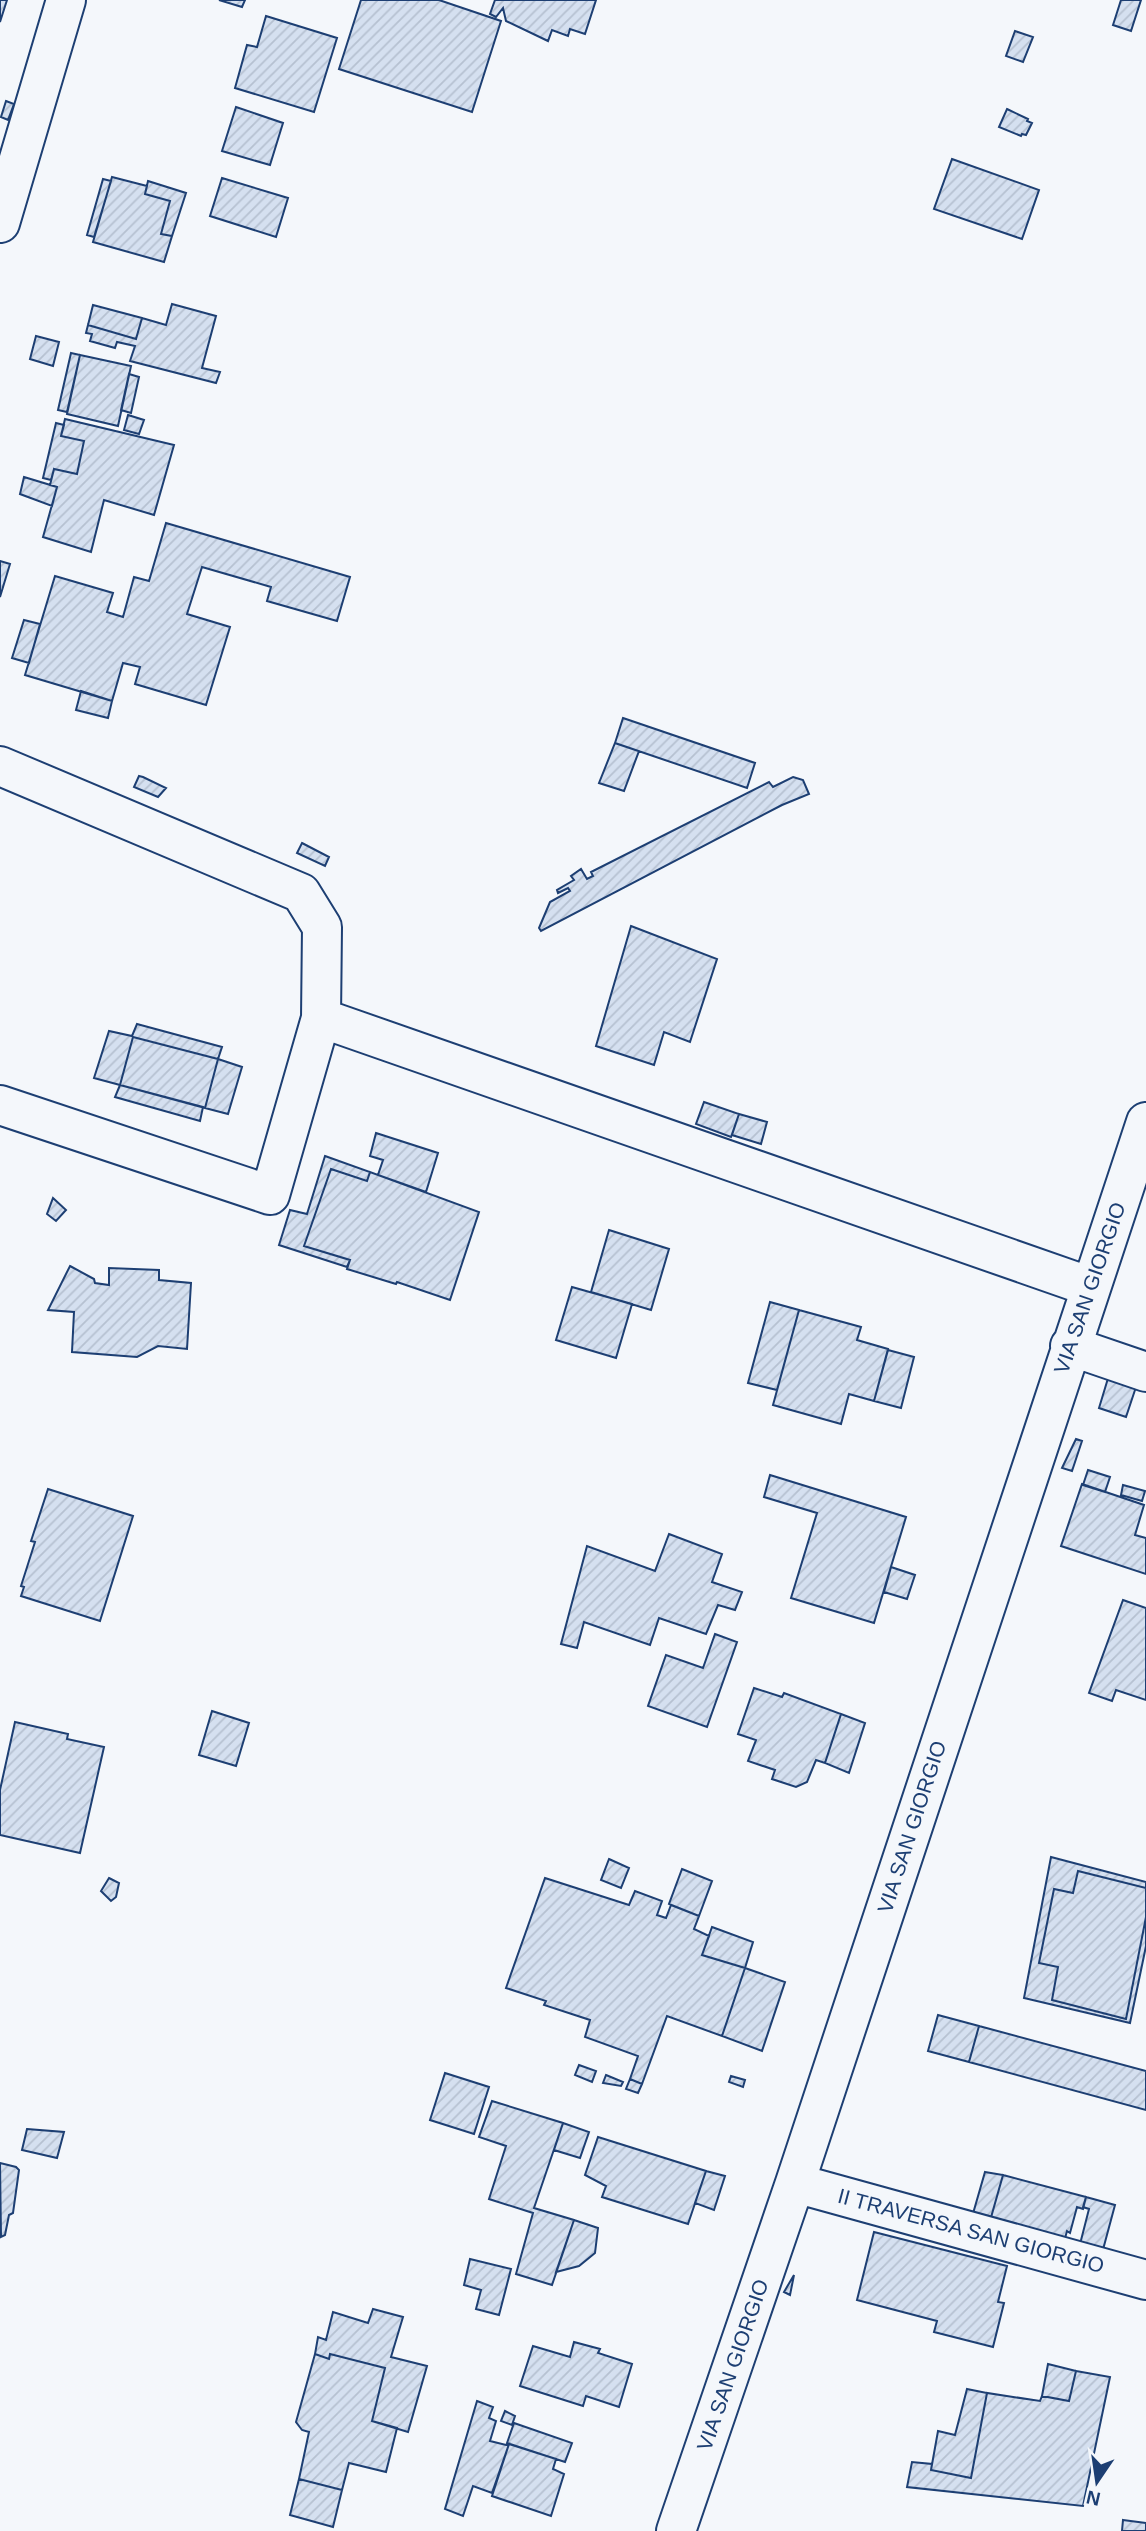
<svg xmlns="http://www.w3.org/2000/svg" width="1146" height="2531" font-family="Helvetica,sans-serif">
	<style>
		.building { fill: url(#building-hatch); stroke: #1d3f73; stroke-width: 2 }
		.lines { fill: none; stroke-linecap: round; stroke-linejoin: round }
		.minor-casing { stroke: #1d3f73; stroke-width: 42 }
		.minor { stroke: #f4f7fb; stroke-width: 38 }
		.labels { text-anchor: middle; stroke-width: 5; stroke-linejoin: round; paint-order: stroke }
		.street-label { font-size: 21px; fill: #1d3f73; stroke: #f4f7fb }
	</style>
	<defs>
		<pattern id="building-hatch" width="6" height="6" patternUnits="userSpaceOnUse" patternTransform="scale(1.75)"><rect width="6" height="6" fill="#d5e0f0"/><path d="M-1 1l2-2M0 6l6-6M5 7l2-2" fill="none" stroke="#b6c1d1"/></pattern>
	</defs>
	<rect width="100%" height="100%" fill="#f4f7fb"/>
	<path class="building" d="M0,0H7L0,22Z
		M219,0H245L242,7Z
		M361,0H439L501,21L472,112L339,69Z
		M495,0H596L585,34L570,29L568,36L552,30L548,41L506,21L503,8L496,17L490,14Z
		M1121,0H1141L1131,31L1113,25Z
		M266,16L337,38L314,112L235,88L247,45L257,47Z
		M1015,31L1033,37L1023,62L1006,56Z
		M6,101L14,104L8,120L1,117Z
		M236,107L283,123L270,165L222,151Z
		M1007,109L1028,119L1027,121L1032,123L1026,135L1022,134L1021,136L999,127Z
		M952,159L1039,190L1022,239L934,209Z
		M112,177L147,186L145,194L170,201L161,234L172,236L164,262L93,242Z
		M222,178L288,198L276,237L210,216Z
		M103,179L111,181L94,237L87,235Z
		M148,181L186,193L172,236L161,234L170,201L145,194Z
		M172,304L216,316L202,368L220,372L216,383L130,361L135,346L117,342L115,348L90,341L92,334L86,333L88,325L136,339L142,318L166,325Z
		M93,305L142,318L136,339L88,325Z
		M36,336L59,342L53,366L30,359Z
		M71,353L80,355L67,412L58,410Z
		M80,355L131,366L118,426L67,414Z
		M129,374L139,377L131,413L121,410Z
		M128,415L144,420L139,434L124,430Z
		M65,419L174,445L154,515L104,500L91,552L43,537L57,487L50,485L54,469L77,474L84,441L61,436Z
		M56,423L64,425L61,436L84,441L77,474L54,469L51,480L43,478Z
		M24,477L57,487L52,506L20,494Z
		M166,523L350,577L337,621L267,601L271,587L202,567L187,614L230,627L206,705L135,684L140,667L123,663L112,701L25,675L55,576L113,593L107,612L123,617L134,577L149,581Z
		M0,561L10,564L0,597Z
		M24,620L40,624L29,663L12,658Z
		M81,691L112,701L108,718L76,710Z
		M623,718L755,763L747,788L615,743Z
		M615,743L639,751L624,791L599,783Z
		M139,776L143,777L166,788L158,797L134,787Z
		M793,777L803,780L809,794L782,805L541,931L539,928L550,902L570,891L568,888L558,893L557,890L574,880L571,876L581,869L587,879L593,876L591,872L769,782L773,787Z
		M302,843L329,857L325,866L297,853Z
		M631,926L717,959L690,1042L664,1032L654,1065L596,1046Z
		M137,1024L222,1047L218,1059L133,1037L120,1085L94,1078L109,1031L132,1036Z
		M133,1037L218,1059L205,1108L120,1085Z
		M218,1059L242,1067L228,1114L205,1108Z
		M120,1085L203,1107L200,1121L115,1097Z
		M704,1102L739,1114L731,1137L696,1124Z
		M739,1114L767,1122L761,1144L732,1135Z
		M376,1133L438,1153L426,1192L378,1175L383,1160L370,1156Z
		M325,1156L370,1172L367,1181L331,1169L304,1246L350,1260L347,1267L279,1245L290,1210L307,1214Z
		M331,1169L367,1181L370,1172L479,1212L450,1300L397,1282L396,1284L347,1269L350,1260L304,1246Z
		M53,1198L66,1210L56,1221L47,1214Z
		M609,1230L669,1249L651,1310L591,1292Z
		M70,1266L94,1279L95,1283L109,1285V1268L159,1270V1280L191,1283L187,1349L158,1346L137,1357L72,1352L74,1312L48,1310Z
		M572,1287L632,1304L616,1358L556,1340Z
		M770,1302L799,1310L777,1390L748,1383Z
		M799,1310L861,1327L857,1340L888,1349L874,1401L849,1394L841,1424L773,1405Z
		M888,1350L914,1357L901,1408L874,1401Z
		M1109,1375L1137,1384L1126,1417L1099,1408Z
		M1076,1439L1082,1441L1072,1471L1062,1468Z
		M1088,1470L1110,1477L1105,1492L1083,1485Z
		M770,1475L906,1517L874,1623L791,1598L817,1513L764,1497Z
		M1082,1484L1144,1505L1135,1535L1146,1538V1574L1061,1546Z
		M1123,1485L1145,1491L1142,1501L1121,1495Z
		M48,1489L133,1516L100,1621L21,1596L24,1587L21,1586L35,1542L31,1541L32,1538Z
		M669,1534L722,1554L712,1582L742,1592L735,1610L718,1605L706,1634L659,1618L650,1645L584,1622L577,1648L561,1644L587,1546L655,1571Z
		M891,1567L915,1575L907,1599L884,1592Z
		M1123,1600L1146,1608V1700L1116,1690L1112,1701L1089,1693Z
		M715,1634L737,1642L707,1727L648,1706L666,1655L703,1668Z
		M754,1688L782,1697L784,1693L841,1714L825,1763L816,1760L807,1782L796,1787L772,1779L775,1770L748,1761L756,1740L738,1734Z
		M212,1711L249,1723L236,1766L199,1755Z
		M841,1714L865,1723L849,1773L825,1763Z
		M15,1722L68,1734L67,1739L104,1747L80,1853L0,1835V1790Z
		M1051,1857L1146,1882V1888L1078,1871L1073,1893L1054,1889L1039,1963L1058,1967L1052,2000L1126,2019L1146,1917V1946L1130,2023L1024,1998Z
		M609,1859L629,1868L621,1888L601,1880Z
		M682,1869L712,1881L699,1916L669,1904Z
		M1078,1871L1146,1888V1917L1126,2019L1052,2000L1058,1967L1039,1963L1054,1889L1073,1893Z
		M109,1878L119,1883L116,1897L111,1901L101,1891Z
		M545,1878L629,1905L635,1891L662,1901L657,1915L666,1918L671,1905L699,1916L694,1929L709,1936L702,1955L745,1968L722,2036L667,2016L642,2084L630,2079L638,2056L585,2037L590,2020L544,2005L546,2001L506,1988Z
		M712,1927L753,1942L745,1968L702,1955Z
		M745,1968L785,1982L762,2051L722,2036Z
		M938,2015L979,2026L969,2062L928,2051Z
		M979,2026L1146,2071V2110L969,2062Z
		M579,2065L596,2071L592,2082L575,2075Z
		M445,2073L489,2087L474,2134L430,2120Z
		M606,2075L623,2082L621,2086L603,2083Z
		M731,2076L745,2080L743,2087L729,2082Z
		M630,2079L642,2084L638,2093L626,2089Z
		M492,2101L563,2123L534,2208L574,2220L552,2285L516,2274L533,2213L489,2199L506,2146L479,2137Z
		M563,2123L589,2132L580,2158L554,2150Z
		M27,2129L64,2132L57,2158L22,2150Z
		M598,2137L706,2171L688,2224L602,2197L606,2186L585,2175Z
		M0,2163L16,2167L19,2170L13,2213L9,2215L5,2235L1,2237Z
		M706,2171L725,2176L714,2210L695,2203Z
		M985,2172L1003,2175L988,2228L970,2224Z
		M1003,2175L1086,2197L1083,2209L1077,2207L1070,2233L1067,2231L1062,2249L988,2228Z
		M1086,2197L1115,2205L1101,2257L1078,2252L1089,2209L1083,2207Z
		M574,2220L598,2228L595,2253L579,2266L556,2272Z
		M874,2232L1007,2266L998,2302L1004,2303L993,2347L934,2332L937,2321L857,2300Z
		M470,2259L511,2269L499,2315L476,2309L481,2290L464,2285Z
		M794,2275L790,2295L784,2292Z
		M373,2309L403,2317L391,2357L427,2366L408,2432L372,2421L385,2368L330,2354L329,2359L315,2354L318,2337L326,2340L333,2312L368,2323Z
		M574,2342L600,2349L598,2353L632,2364L619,2407L586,2396L583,2406L520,2386L533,2346L570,2357Z
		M315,2354L329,2359L330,2354L385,2368L372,2421L397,2428L386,2472L349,2463L342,2490L299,2479L309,2432L302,2430L296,2422Z
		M1048,2364L1076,2371L1069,2401L1042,2396Z
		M1076,2371L1110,2377L1083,2506L907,2487L912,2462L932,2464L931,2470L971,2478L987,2393L1040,2401L1042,2396L1069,2401Z
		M967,2389L987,2393L971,2478L931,2470L938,2431L955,2435Z
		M477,2401L493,2407L489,2418L496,2421L490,2441L506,2445L509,2444L492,2493L473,2486L463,2516L445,2509Z
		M505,2411L515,2416L512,2425L501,2421Z
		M514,2423L572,2443L565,2462L507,2443Z
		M509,2444L556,2459L553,2469L564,2474L551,2516L492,2496Z
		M299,2479L342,2490L333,2527L290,2515Z
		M1123,2520L1146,2523V2531H1122Z"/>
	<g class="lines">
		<defs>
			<path id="minor" d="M0,223L66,0
				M0,766L301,893L322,927L321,1018L270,1195L0,1105
				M321,1018L1091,1287
				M1070,1346L1146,1372
				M795,2183L1146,2280
				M676,2531L795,2183L1146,1122"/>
		</defs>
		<use href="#minor" class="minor-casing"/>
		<use href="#minor" class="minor"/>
	</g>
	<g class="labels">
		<g class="street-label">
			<text transform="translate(1090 1288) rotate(-71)" y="7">VIA SAN GIORGIO</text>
			<text transform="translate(912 1827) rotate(-72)" y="7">VIA SAN GIORGIO</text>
			<text transform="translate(971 2231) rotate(15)" y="7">II TRAVERSA SAN GIORGIO</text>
			<text transform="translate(733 2365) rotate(-71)" y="7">VIA SAN GIORGIO</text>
		</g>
	</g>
	<g transform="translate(1097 2482) rotate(193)" stroke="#f4f7fb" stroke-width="5" paint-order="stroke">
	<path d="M0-5L12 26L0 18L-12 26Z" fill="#1d3f73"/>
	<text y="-10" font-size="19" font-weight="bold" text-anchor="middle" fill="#1d3f73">N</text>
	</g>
</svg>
